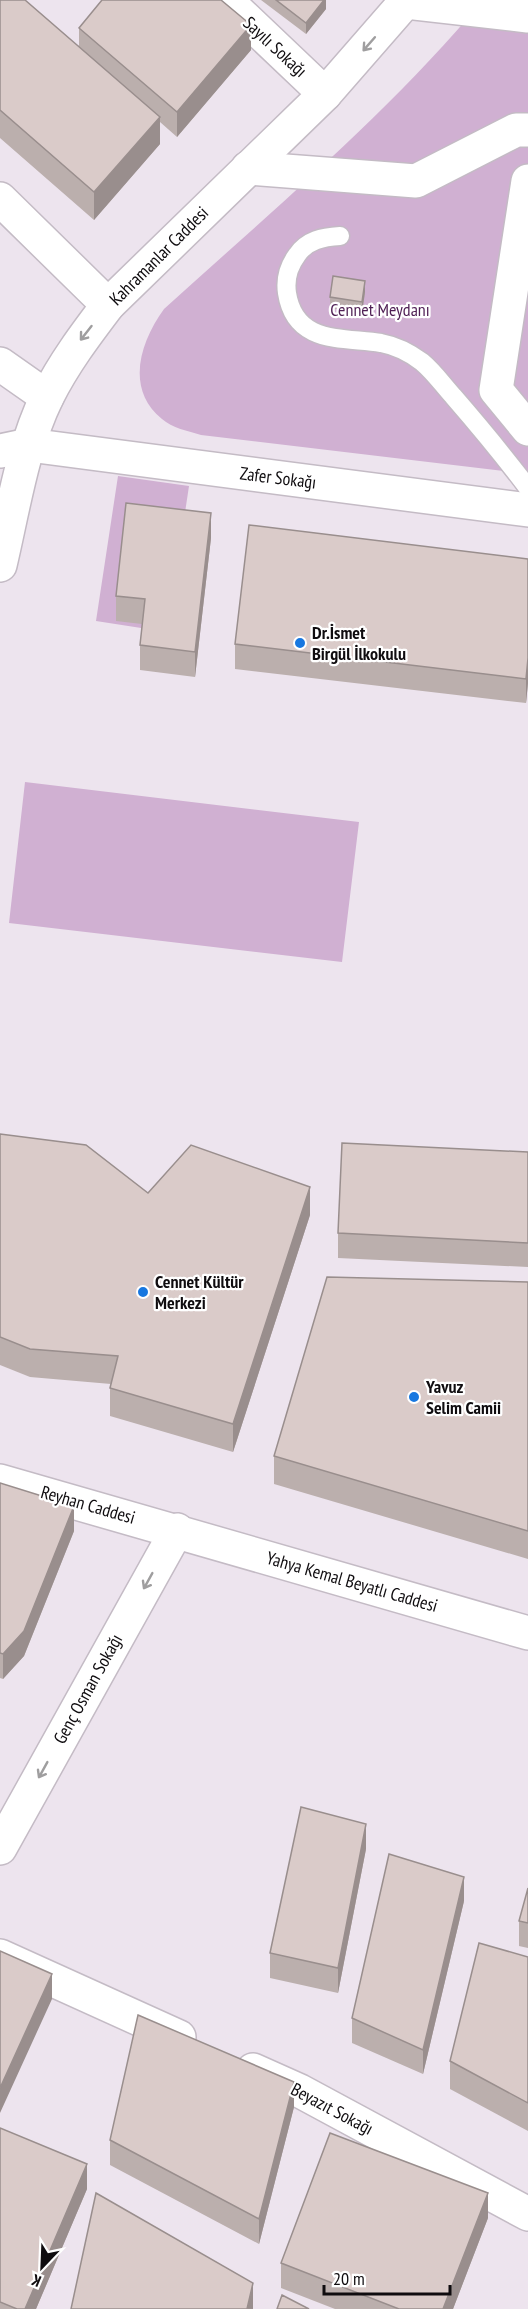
<svg xmlns="http://www.w3.org/2000/svg" width="528" height="2309" font-family="'PT Sans Narrow',sans-serif">
	<style>
		.green { fill: #d0b0d2 }
		.lines { fill: none; stroke-linecap: round; stroke-linejoin: round }
		.lane-casing { stroke: #c4bbc5; stroke-width: 21 }
		.street-casing { stroke: #c4bbc5; stroke-width: 36 }
		.secondary-casing { stroke: #c4bbc5; stroke-width: 36 }
		.lane { stroke: #fff; stroke-width: 18 }
		.street { stroke: #fff; stroke-width: 33 }
		.secondary { stroke: #fff; stroke-width: 33 }
		.wall { fill: #bbafad }
		.shaded-wall { fill: #998e8d }
		.building { fill: #dacbc9; stroke: #998e8d; stroke-width: 1.5 }
		.oneway { stroke: #9f9e9f }
		.poi-dot { fill: #1777e0; stroke: #fff; stroke-width: 2 }
		.labels { text-anchor: middle; stroke-width: 4.5; stroke-linejoin: round; paint-order: stroke }
		.street-label { font-size: 18px; fill: #0f0c0f; stroke: #fff }
		.park-label { font-size: 18px; fill: #4f1f54; stroke: #fff }
		.poi-label { font-size: 18px; font-weight: bold; fill: #0f0c0f; stroke: #fff; text-anchor: start }
	</style>
	<rect width="100%" height="100%" fill="#ede4ee"/>
	<path class="green" d="M483,0H528V474L201,435C188,431 172,428 162,419C125,389 140,342 164,309C273,210 388,114 483,0Z
		M118,476L189,486L167,632L96,621Z
		M25,782L359,822L342,962L9,923Z"/>
	<g class="lines">
		<defs>
			<path id="lane" d="M340,236C323,237 307,240 297,255C288,267 285,279 287,293C295,345 343,337 381,343C397,346 410,353 422,362C434,372 443,385 453,396C479,426 504,456 528,488"/>
			<path id="street" d="M226,0L325,94
				M406,2L528,16
				M248,168L416,181L516,130H528
				M528,181L496,390L528,429
				M0,199L108,305
				M0,364L47,397
				M0,451L29,445L528,510
				M0,1848L177,1530
				M0,1956L179,2037
				M253,2070L300,2091L528,2214"/>
			<path id="secondary" d="M0,565C13,510 22,448 47,397C64,363 86,334 108,305L325,94L407,0
				M0,1481L528,1633"/>
		</defs>
		<use href="#lane" class="lane-casing"/>
		<use href="#street" class="street-casing"/>
		<use href="#secondary" class="secondary-casing"/>
		<use href="#lane" class="lane"/>
		<use href="#street" class="street"/>
		<use href="#secondary" class="secondary"/>
	</g>
	<path class="wall" d="M0,0L79,46V28L251,50L177,137L160,122V144L94,220L0,138Z
		M261,0H326V9L306,34Z
		M365,292L362,313L330,308V297Z
		M211,538L195,677L140,670V645L142,624L116,621V596Z
		M528,559V683L526,703L235,669V644Z
		M0,1134L148,1193L310,1215L233,1452L110,1416V1388L111,1384L30,1377L0,1365Z
		M528,1152V1267L338,1258V1233Z
		M528,1282V1559L274,1484V1456Z
		M0,1483L74,1531L24,1656L3,1679L0,1678Z
		M366,1849L338,1993L270,1978V1953Z
		M528,1888V1948L519,1946V1921Z
		M464,1901L423,2074L352,2043V2018Z
		M528,1957V2131L450,2089V2061Z
		M294,2107L259,2244L110,2165V2140Z
		M0,2128L87,2189L36,2309H0Z
		M488,2218L453,2309H335L281,2288V2263Z"/>
	<path class="shaded-wall" d="M324,0H326V9L306,34V23Z
		M251,25V50L177,137V112Z
		M160,117V144L94,220V192Z
		M365,281V292L362,313V302Z
		M211,513V538L195,677V652Z
		M528,658V683L526,703V679Z
		M310,1187V1215L233,1452V1424Z
		M74,1506V1531L24,1656L3,1679V1654Z
		M366,1824V1849L338,1993V1968Z
		M464,1877V1901L423,2074V2050Z
		M52,1974V1999L0,2113V2088Z
		M294,2082V2107L259,2244V2219Z
		M87,2164V2189L36,2309H25Z
		M488,2193V2218L453,2309H443Z
		M253,2283V2309H247Z"/>
	<path class="building" d="M0,0H25L160,117L94,192L0,110Z
		M102,0H221L251,25L177,112L79,28Z
		M276,0H324L306,23Z
		M333,276L365,281L362,302L330,297Z
		M126,503L211,513L195,652L140,645L145,599L116,596Z
		M249,525L528,559V658L526,679L235,644Z
		M0,1134L86,1145L148,1193L191,1145L310,1187L233,1424L110,1388L118,1356L30,1349L0,1337Z
		M342,1143L528,1152V1243L338,1233Z
		M327,1277L528,1282V1531L274,1456Z
		M0,1483L74,1506L24,1631L3,1654L0,1653Z
		M301,1807L366,1824L338,1968L270,1953Z
		M389,1854L464,1877L423,2050L352,2018Z
		M528,1888V1923L519,1921Z
		M479,1943L528,1957V2103L450,2061Z
		M0,1951L52,1974L0,2088Z
		M138,2015L294,2082L259,2219L110,2140Z
		M0,2128L87,2164L25,2309H17L0,2302Z
		M330,2133L488,2193L443,2309H399L281,2263Z
		M96,2193L253,2283L247,2309H71Z
		M282,2295L309,2309H277Z"/>
	<defs><path id="oneway-shaft" d="M-6 0H5M1.5-3L5.5 0L1.5 3" fill="none" stroke-width="1.6" stroke-linecap="round" stroke-linejoin="round" transform="scale(1.5)"/></defs>
	<g class="oneway">
		<use href="#oneway-shaft" transform="translate(369 44) rotate(131)"/>
		<use href="#oneway-shaft" transform="translate(86 333) rotate(128)"/>
		<use href="#oneway-shaft" transform="translate(148 1581) rotate(119)"/>
		<use href="#oneway-shaft" transform="translate(43 1770) rotate(119)"/>
	</g>
	<g class="poi-dot">
		<circle cx="300" cy="643" r="6"/>
		<circle cx="143" cy="1292" r="6"/>
		<circle cx="414" cy="1397" r="6"/>
	</g>
	<g class="labels">
		<g class="street-label">
			<text transform="translate(275 47) rotate(43)" y="6">Sayılı Sokağı</text>
			<text transform="translate(159 256) rotate(-45)" y="6">Kahramanlar Caddesi</text>
			<text transform="translate(278 478) rotate(7)" y="6">Zafer Sokağı</text>
			<text transform="translate(88 1505) rotate(16)" y="6">Reyhan Caddesi</text>
			<text transform="translate(352 1582) rotate(16)" y="6">Yahya Kemal Beyatlı Caddesi</text>
			<text transform="translate(88 1689) rotate(-61)" y="6">Genç Osman Sokağı</text>
			<text transform="translate(332 2109) rotate(28)" y="6">Beyazıt Sokağı</text>
		</g>
		<g class="park-label">
			<text x="380" y="316">Cennet Meydanı</text>
		</g>
		<g class="poi-label">
			<text x="312" y="639">Dr.İsmet<tspan x="312" dy="21">Birgül İlkokulu</tspan></text>
			<text x="155" y="1288">Cennet Kültür<tspan x="155" dy="21">Merkezi</tspan></text>
			<text x="426" y="1393">Yavuz<tspan x="426" dy="21">Selim Camii</tspan></text>
		</g>
	</g>
	<g transform="translate(42 2267) rotate(203)" stroke="#ffffff" stroke-width="4.5" paint-order="stroke">
	<path d="M0-4.5L10 22L0 15L-10 22Z" fill="#0f0c0f"/>
	<text y="-9" font-size="16" font-weight="bold" text-anchor="middle" fill="#0f0c0f">K</text>
	</g>
	<path d="M324 2285v9h126v-9" fill="none" stroke="#0f0c0f" stroke-width="3"/>
	<text x="333" y="2285" font-size="18" fill="#0f0c0f" stroke="#ffffff" stroke-width="4.5" paint-order="stroke">20 m</text>
</svg>
